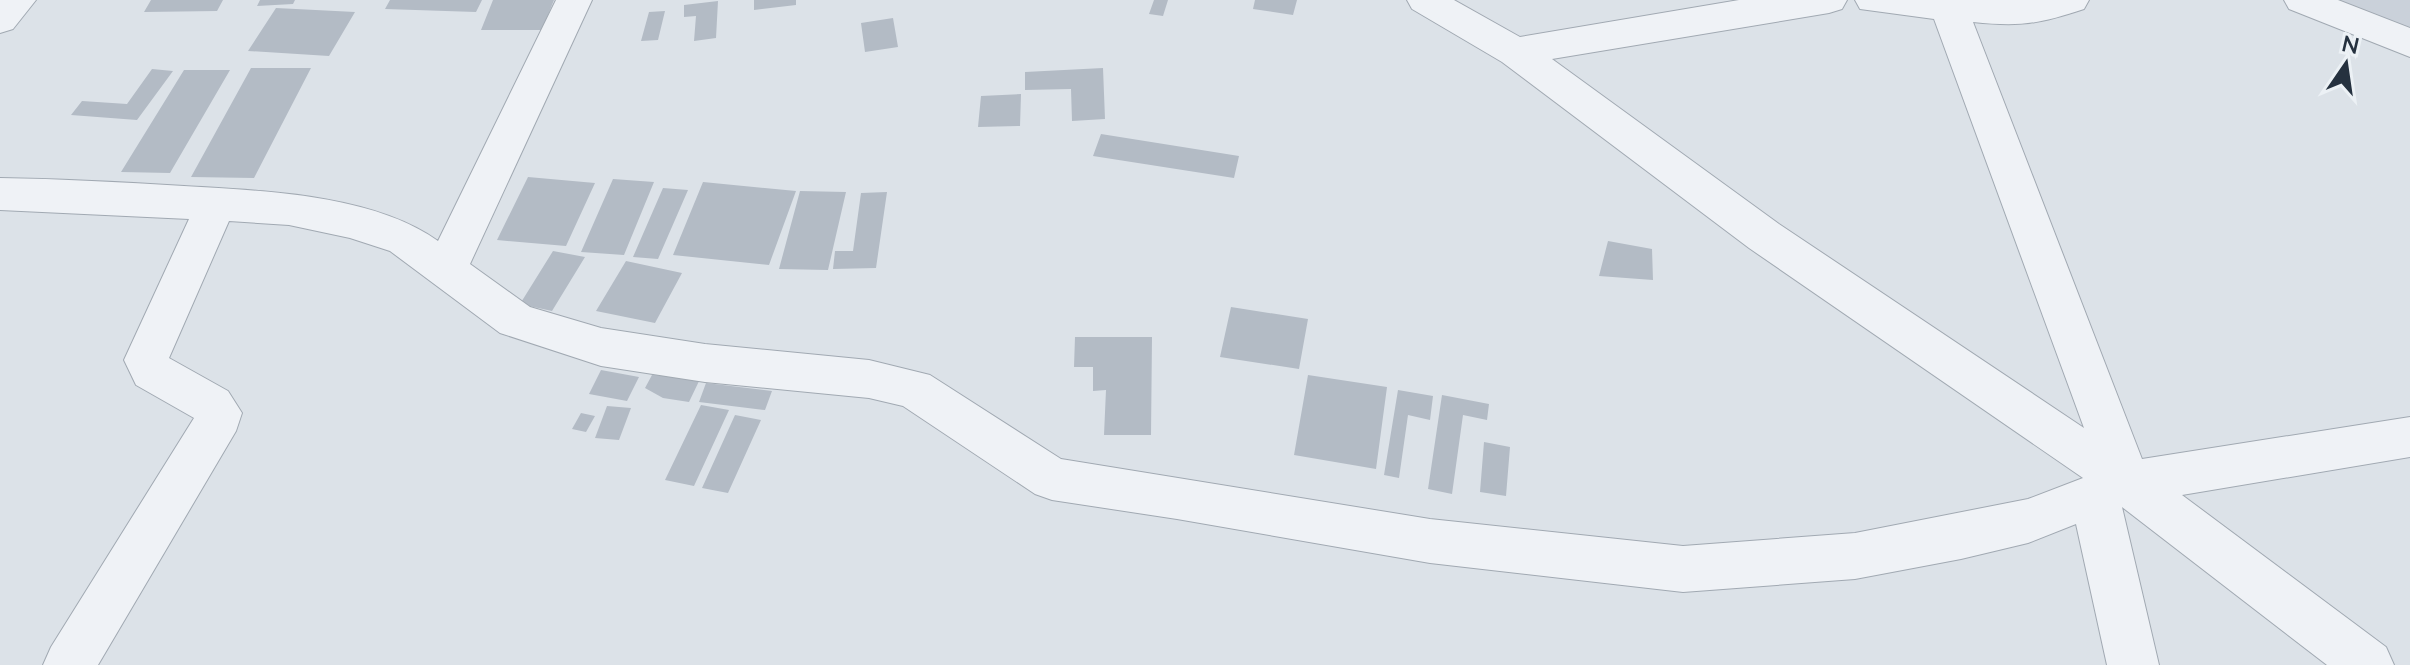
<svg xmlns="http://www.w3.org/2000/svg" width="2410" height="665" font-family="Lato,sans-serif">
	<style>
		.built { fill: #cad1da }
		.building { fill: #b3bbc5 }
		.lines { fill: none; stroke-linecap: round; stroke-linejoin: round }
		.minor-casing { stroke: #a1a9b2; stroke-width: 2 }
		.minor { fill: #eff2f6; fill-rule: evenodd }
	</style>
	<rect width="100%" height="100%" fill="#dce2e8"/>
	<path class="built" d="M2320,0H2410V37Z"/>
	<path class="building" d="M151,0H223L217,11L144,12Z
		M260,0H295L293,4L257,6Z
		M390,0H482L476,12L385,9Z
		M493,0H554L542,30H481Z
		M754,0H796V5L754,10Z
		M1154,0H1168L1163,16L1149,14Z
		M1255,0H1297L1293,15L1253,9Z
		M718,1L716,38L694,41L696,16L684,17V5Z
		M276,8L355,12L329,56L248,51Z
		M665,11L658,40L641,41L649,12Z
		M893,18L898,47L865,52L861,23Z
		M251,68H311L254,178L191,177Z
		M1103,68L1105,119L1072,121L1071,89L1025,90V72Z
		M152,69L173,71L137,120L71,115L82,101L127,104Z
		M184,70H230L170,173L121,172Z
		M1021,94L1020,126L978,127L981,96Z
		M1101,134L1239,156L1234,178L1093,156Z
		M528,177L595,183L566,246L497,240Z
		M613,179L654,182L624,255L581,252Z
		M703,182L796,191L769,265L673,255Z
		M663,188L688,190L658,259L633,257Z
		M800,191L846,192L828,270L779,269Z
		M887,192L876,268L833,269L835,251H853L861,193Z
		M1608,241L1652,249L1653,280L1599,276Z
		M553,251L585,257L552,311L520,304Z
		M626,261L682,273L655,323L596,311Z
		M1231,307L1308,319L1299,369L1220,357Z
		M1075,337H1152L1151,435H1104L1106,390L1093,391V367H1074Z
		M601,370L639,377L627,401L589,394Z
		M652,375L701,377L689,402L663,398L645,388Z
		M1308,375L1387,387L1376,469L1294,455Z
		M706,383L772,391L765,410L699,402Z
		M1398,390L1433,396L1430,420L1408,415L1399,478L1384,475Z
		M1442,395L1489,404L1487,420L1463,415L1452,494L1428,489Z
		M701,405L729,410L694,486L665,480Z
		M607,406L631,408L619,440L595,438Z
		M581,413L595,416L586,432L572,429Z
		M735,415L761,420L728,493L702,488Z
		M1484,442L1510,447L1506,496L1480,492Z"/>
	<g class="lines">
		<defs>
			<path id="minor" d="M0,0H36L13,29L0,33Z
				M556,0H592L470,264L530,307L601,328L705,344L869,360L930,375L1061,459L1430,519L1683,546L1855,533L2028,499L2083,478L1749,248L1502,62L1412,9L1407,0H1454L1520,37L1739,0H1847L1842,9L1829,13L1552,59L1779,224L2084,428L1934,19L1860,9L1855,0H2089L2084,9C2039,24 2020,27 1973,22L2142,459L2410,417V457L2182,495L2386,647L2394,665H2327L2122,507L2159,665H2107L2076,524L2028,543L1961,559L1855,579L1683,592L1430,563L1177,519L1052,500L1035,494L903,406L869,398L705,382L601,366L500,333L390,251L350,238L289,225L229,221L169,358L228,391L242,413L236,431L98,665H43L51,647L194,418L136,385L124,360L189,219L0,210V178C61,179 122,182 184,186C263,191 372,194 438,241Z
				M2284,0H2338L2410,28V57L2289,9Z"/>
		</defs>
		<use href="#minor" class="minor-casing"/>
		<use href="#minor" class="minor"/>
	</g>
	<g transform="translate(2346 64) rotate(13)" stroke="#ecf1f5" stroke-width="6" paint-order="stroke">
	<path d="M0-6L14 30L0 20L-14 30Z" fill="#25313f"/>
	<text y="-12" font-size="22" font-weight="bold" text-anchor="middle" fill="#25313f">N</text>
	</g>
</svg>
